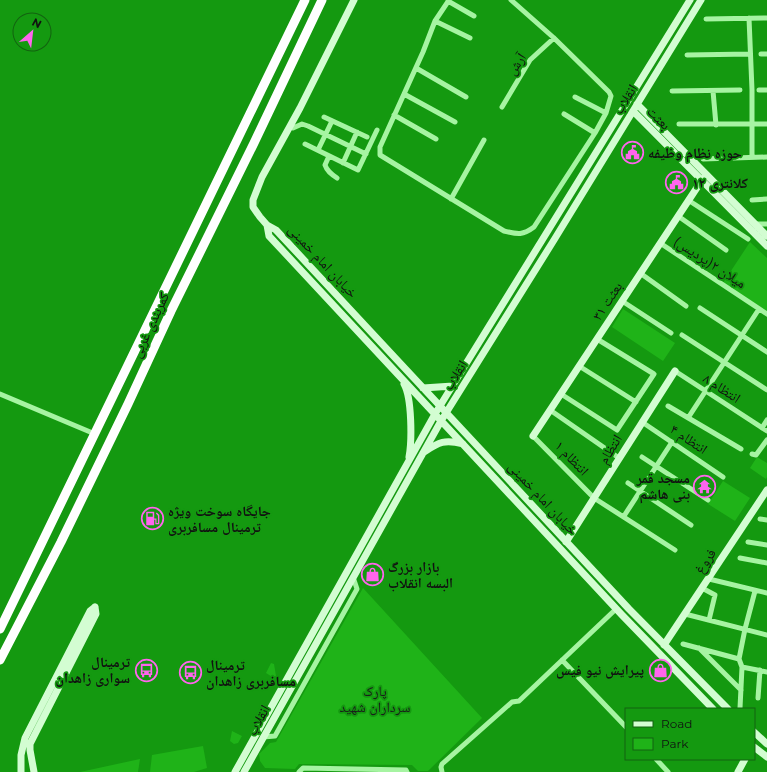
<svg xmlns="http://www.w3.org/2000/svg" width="767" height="772" font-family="Montserrat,'Noto Naskh Arabic',sans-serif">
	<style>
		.green { fill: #1fb318 }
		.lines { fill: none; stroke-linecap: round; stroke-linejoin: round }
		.street { stroke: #a6f4a2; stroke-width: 5 }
		.secondary { stroke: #d3fdd2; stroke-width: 7 }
		.highway { stroke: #fff; stroke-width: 9 }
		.labels { text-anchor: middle; stroke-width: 3.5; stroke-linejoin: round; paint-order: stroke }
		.street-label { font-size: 14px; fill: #111; stroke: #149910 }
		.poi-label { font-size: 14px; font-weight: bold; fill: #111; stroke: #149910; text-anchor: start }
		.park-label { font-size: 14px; fill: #1a1d1a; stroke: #149910 }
	</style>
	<rect width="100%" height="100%" fill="#149910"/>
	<path class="green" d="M750,242L767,258V311L723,283Z
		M623,309L675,343L663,361L612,327Z
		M757,457L767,463V477L766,479L750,468Z
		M723,481L750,498L735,521L708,504Z
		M363,588L482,718L428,771H418L412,765L299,764L295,769L265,768L260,761L259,754L270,743L276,742Z
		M271,663L274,664L276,676L274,678L266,673Z
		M232,731L242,736L238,743L234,744L230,741Z
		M203,746L207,768L194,772H150L152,755Z
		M140,759L138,772H80Z"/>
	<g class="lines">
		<path class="street" d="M449,0L435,21L423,52L380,147V155L504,231C517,234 522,236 534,227L595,133L606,113L611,96L609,92L554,38L511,0
			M448,1L474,16
			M749,18L752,90V157
			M706,19L767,18
			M435,21L470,38
			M761,54H767
			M687,55L750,54
			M416,68L466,97
			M759,90H767
			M672,91L740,90
			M713,91L716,125
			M404,94L455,122
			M575,97L606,113
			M502,107L530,60L554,38
			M564,114L595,133
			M394,115L436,139
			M324,117L367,137
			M679,124H767
			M293,128L302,124L308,126L366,154
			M305,144L358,170L377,130
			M318,150L332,121
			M329,156L325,165C327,171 331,174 337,178
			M703,159L767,157
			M343,163L357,132
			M451,199L484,140
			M688,200L748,239
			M752,200L767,199
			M678,216L726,250
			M755,224H767
			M660,243L767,314
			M640,273L686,306
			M622,301L671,333
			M700,308L767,352
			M682,335L767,390
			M579,366L636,402
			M675,371L767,431
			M0,394L95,434
			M561,394L617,430L654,374L597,339
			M668,406L741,449
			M550,410L619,458
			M688,418L759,309
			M642,422L723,477
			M762,428L767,420
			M533,436L594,498L675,550
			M752,454L756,455L767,440
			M642,457L708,500
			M628,483L691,525
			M624,516L672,442
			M760,519L767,520
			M748,542L767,545
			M740,558L767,563
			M709,579L767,593
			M702,588L715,595L709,620
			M685,614L767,635
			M683,644L739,659
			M699,648L741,690
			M562,660L626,727
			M742,667L767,672
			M758,698L760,670
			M740,708L742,667L739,659L745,629L755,591
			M263,737L275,736L357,589L353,577
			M656,759L668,772
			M299,772L303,768L406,770L407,772
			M442,772L441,767L442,764L512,702L519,701L616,609"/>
		<path class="secondary" d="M354,0L300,108L262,177L253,200V207L260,217L267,225L276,230L629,609L728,709
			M637,104L767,236
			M633,111L767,246
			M267,225L269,236L622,615L713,709
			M404,384C412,398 412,441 409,457
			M423,388L453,386
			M533,436L702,180L707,175
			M424,452C439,442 445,439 463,444
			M566,542L675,371
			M664,645L767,490
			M754,732L767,744
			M754,747L767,757
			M21,772V755L25,738L90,611L95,607
			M34,772L30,750V744L96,614L95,607
			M235,772L435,414L690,0
			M244,772L441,421L554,240L701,0
			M738,772L745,759"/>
		<path class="highway" d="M0,629L305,0
			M0,660L61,542L128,404L171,311L254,143L322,0"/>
	</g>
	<defs>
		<symbol id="civic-ring" viewBox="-11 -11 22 22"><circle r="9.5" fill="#149910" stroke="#ff65ed" stroke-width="1.5"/><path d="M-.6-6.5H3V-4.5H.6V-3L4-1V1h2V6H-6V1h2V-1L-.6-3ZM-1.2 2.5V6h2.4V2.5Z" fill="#ff65ed"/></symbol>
		<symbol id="temple-ring" viewBox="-11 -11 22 22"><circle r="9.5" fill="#149910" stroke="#ff65ed" stroke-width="1.5"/><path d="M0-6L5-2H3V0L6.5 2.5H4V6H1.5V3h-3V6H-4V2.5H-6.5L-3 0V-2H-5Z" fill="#ff65ed"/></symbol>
		<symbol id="fuel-ring" viewBox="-11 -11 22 22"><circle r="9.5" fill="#149910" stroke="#ff65ed" stroke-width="1.5"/><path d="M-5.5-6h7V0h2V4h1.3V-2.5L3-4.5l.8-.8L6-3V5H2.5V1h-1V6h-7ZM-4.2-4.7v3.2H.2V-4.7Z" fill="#ff65ed"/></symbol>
		<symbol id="shop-ring" viewBox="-11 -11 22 22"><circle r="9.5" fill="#149910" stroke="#ff65ed" stroke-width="1.5"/><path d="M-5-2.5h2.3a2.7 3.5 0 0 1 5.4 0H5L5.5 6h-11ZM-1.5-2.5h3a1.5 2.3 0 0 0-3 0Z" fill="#ff65ed"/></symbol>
		<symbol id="bus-ring" viewBox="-11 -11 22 22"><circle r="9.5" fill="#149910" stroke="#ff65ed" stroke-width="1.5"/><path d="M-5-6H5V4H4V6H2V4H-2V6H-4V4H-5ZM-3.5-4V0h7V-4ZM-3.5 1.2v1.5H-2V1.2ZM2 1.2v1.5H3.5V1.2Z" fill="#ff65ed"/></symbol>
	</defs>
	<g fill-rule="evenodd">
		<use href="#civic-ring" x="620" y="140" width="25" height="25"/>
		<use href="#civic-ring" x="664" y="170" width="25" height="25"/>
		<use href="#temple-ring" x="692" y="474" width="25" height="25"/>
		<use href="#fuel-ring" x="140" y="506" width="25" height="25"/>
		<use href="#shop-ring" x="360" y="562" width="25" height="25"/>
		<use href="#bus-ring" x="134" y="658" width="25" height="25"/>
		<use href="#shop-ring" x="648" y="658" width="25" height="25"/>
		<use href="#bus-ring" x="178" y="660" width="25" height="25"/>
	</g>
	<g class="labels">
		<g class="street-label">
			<text transform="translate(516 64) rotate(-56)" y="5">آرش</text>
			<text transform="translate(625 99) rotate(-58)" y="5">انقلاب</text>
			<text transform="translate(659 118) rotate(45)" y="5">بعثت</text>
			<text transform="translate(323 261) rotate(47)" y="5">خیابان امام خمینی</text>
			<text transform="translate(710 262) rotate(33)" y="5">میلان ۲(پردیس)</text>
			<text transform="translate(607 301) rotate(-57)" y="5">بعثت ۳۱</text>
			<text transform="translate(150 325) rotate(-65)" y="5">کمربندی غربی</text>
			<text transform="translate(455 375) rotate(-58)" y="5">انقلاب</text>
			<text transform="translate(722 388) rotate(33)" y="5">انتظام ۸</text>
			<text transform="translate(689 439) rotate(34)" y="5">انتظام ۴</text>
			<text transform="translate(610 449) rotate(-58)" y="5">انتظام</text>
			<text transform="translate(572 458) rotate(46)" y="5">انتظام ۱</text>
			<text transform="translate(543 498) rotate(47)" y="5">خیابان امام خمینی</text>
			<text transform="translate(705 561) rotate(-56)" y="5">فروغ</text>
			<text transform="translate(258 720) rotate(-61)" y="5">انقلاب</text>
		</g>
		<g class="poi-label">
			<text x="648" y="158">حوزه نظام وظیفه</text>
			<text x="692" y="188">کلانتری ۱۲</text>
			<text x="690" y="483" text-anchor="end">مسجد قمر<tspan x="690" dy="16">بنی هاشم</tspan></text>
			<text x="168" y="516">جایگاه سوخت ویژه<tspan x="168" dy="16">ترمینال مسافربری</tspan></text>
			<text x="388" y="572">بازار بزرگ<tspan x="388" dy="16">البسه انقلاب</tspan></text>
			<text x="130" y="667" text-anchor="end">ترمینال<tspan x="130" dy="16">سواری زاهدان</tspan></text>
			<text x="206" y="670">ترمینال<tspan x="206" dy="16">مسافربری زاهدان</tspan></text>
			<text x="644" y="675" text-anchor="end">پیرایش نیو فیس</text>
		</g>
		<g class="park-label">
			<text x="375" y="696">پارک<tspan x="375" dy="16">سرداران شهید</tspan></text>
		</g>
	</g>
	<rect x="625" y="708" width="130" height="52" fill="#149910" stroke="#136310"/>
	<rect x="633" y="721" width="20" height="6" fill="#d3fdd2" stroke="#136310"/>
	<text x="661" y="728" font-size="12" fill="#111111">Road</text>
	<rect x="633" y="738" width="20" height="12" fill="#1fb318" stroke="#136310"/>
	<text x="661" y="748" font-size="12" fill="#111111">Park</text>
	<g transform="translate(32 32) rotate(28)"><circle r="19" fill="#149910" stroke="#136310"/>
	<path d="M0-3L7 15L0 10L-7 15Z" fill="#ff65ed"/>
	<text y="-6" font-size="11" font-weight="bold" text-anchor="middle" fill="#111111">N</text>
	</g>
</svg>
